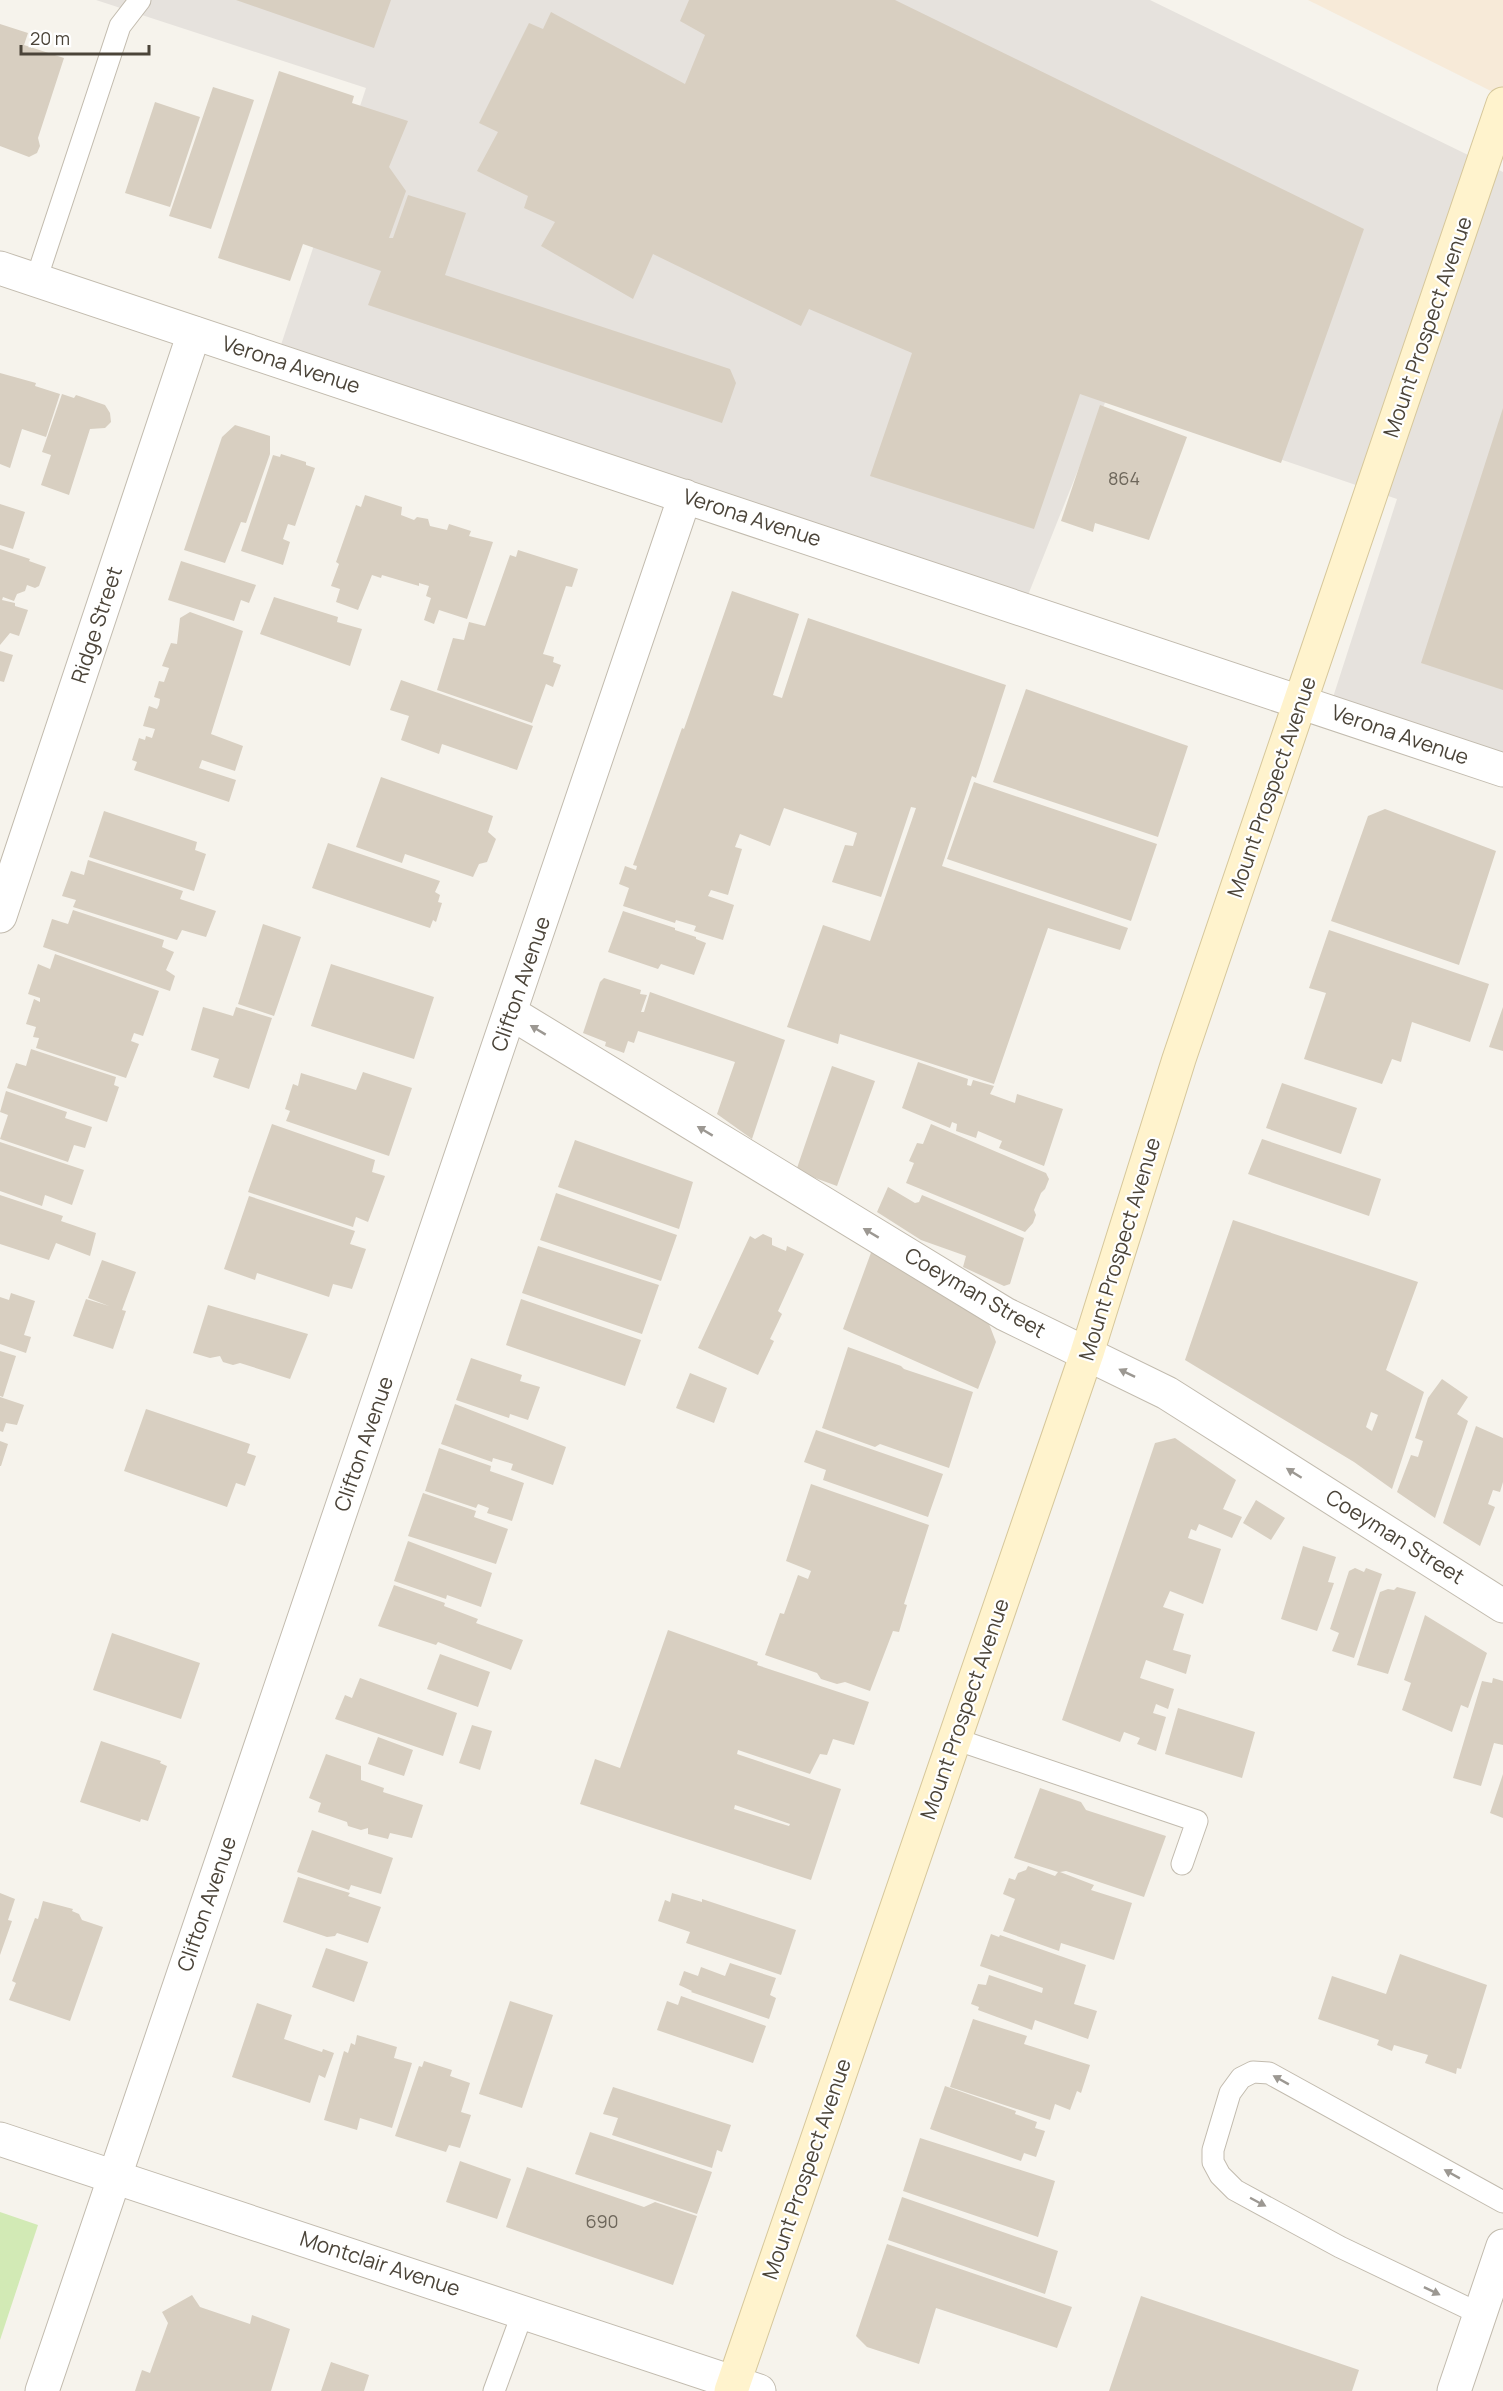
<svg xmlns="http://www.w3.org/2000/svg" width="1503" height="2391" font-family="Manrope,sans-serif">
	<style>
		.commercial { fill: #f7ead8 }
		.industrial { fill: #e6e2dd }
		.green { fill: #d2eab5 }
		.building { fill: #d8cfc1; fill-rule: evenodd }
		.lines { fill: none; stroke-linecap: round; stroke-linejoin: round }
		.service-casing { stroke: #c2bbae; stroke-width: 23 }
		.minor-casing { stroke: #c2bbae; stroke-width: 35 }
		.tertiary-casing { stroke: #c2bbae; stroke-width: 35 }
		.secondary-casing { stroke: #d6c79b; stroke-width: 35 }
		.service { stroke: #fff; stroke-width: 21 }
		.minor { stroke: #fff; stroke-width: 33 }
		.tertiary { stroke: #fff; stroke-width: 33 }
		.secondary { stroke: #fff3cd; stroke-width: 33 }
		.oneway { fill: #9c9892 }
		.labels { text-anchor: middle; stroke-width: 4.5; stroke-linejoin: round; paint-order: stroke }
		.number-label { font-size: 18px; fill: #6e675b }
		.street-label { font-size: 21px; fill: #4b4439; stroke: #fff }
	</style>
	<rect width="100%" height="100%" fill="#f6f3ec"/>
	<path class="commercial" d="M1308,0H1503V89L1501,96Z"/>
	<path class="industrial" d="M96,0H1150L1503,172V776L1326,719L1397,499L1106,400L1022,610L276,360L366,88Z"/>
	<path class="green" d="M0,2212L38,2225L0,2340Z"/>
	<path class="building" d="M236,0H391L374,48Z
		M689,0H895L1364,229L1281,463L1080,394L1034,529L870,476L912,353L809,309L801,326L653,254L633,299L541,246L555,222L524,208L528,196L477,171L498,132L479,123L529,23L543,29L551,12L685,84L705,35L680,21Z
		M0,24L28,33L24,45L64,58L38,138L40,146L37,153L29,157L0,146Z
		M279,71L354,96L352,103L408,121L389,167L406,191L389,238H393L408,195L466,213L445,275L730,369L736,383L722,423L368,305L381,271L303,244L290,281L218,258Z
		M213,87L254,100L211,229L169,216Z
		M155,102L200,117L170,207L125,193Z
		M0,373L36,383L35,386L60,394L46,437L22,429L10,468L0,464Z
		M62,394L74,398L76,395L105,405L110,413L111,422L105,428L90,429L69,495L41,485L51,455L42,452Z
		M1100,405L1187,437L1149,540L1095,523L1093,532L1061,521Z
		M1503,408V690L1421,663Z
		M235,425L270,436V454L246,523L241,522L225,563L184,550L222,437Z
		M281,454L306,462V465L315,468L295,526L288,524L283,539L290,542L283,565L241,551L273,455L280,457Z
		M365,495L402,507L401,515L414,520L417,517L428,519L430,526L447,530L449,524L471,531L469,536L493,542L467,619L439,610L434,624L424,620L431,598L426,596L429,586L419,583V586L382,575L381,578L372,575L358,610L336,602L340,589L331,586L339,564L336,562L356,505L361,507Z
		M0,504L25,512L13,549L0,545Z
		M0,549L30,559L29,561L46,567L39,586L35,588L27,585L25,591L17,594L14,601L3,597L2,600L15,603V606L28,610L19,636L10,633L0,645Z
		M518,550L578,569L572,587L566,586L543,654L554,657L553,662L561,665L553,687L546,684L532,723L437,690L453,638L464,640L469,622L485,626L510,555L516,557Z
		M181,561L256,585L249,603L241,600L234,621L168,600Z
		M732,591L799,614L773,695L782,698L808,618L1006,685L976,778L972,776L942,866L1128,928L1120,950L1048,928L994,1084L840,1034L838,1044L787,1027L823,925L870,941L916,808L911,807L881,897L832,882L845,845L853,846L857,833L784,808L770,846L740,834L735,847L742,849L728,895L711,890L708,896L734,905L723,940L694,931L696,926L676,920L675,923L623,906L629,888L619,884L625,866L636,870L637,866L633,865L682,728L684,729Z
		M274,597L338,617L337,622L362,629L350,666L260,634Z
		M190,612L243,631L211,734L243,746L235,771L202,760L199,768L236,780L229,802L134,770L137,762L132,760L139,738L145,740L146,736L152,738L155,729L143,726L149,706L157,709L159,705L160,699L154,697L159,681L164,682L169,668L162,666L171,643L177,644L180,618Z
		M0,651L13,655L4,682L0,681Z
		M401,680L533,726L517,770L442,744L439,754L401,740L409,716L390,710Z
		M1026,689L1188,746L1158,837L993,782Z
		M381,777L493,816L488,832L496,839L487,862L479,864L473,877L405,854L402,863L356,847Z
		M974,782L1157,844L1131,921L947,859Z
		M1385,809L1496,851L1459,965L1331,921L1368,816Z
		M104,811L197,842L195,850L206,854L194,891L89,857Z
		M328,843L440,881L435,892L440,895L438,902L442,903L436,922L433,920L430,928L312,888Z
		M88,860L183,891L180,899L216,911L206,937L182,930L177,940L73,907L76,900L62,896L71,871L84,875Z
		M73,910L164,940L162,947L174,952L166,970L175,976L170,991L43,947L52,919L68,924Z
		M623,911L675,928V930L696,937V939L706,943L694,975L661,964L658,969L608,952Z
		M263,924L301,937L274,1016L238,1004Z
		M1329,930L1489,984L1470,1042L1412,1022L1401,1062L1392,1059L1382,1084L1304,1059L1326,993L1309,988Z
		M55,954L159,991L143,1036L134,1033L131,1041L139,1044L126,1078L36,1048L39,1038L33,1037L36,1027L26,1024L34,999L40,1002V998L28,994L38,964L50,969Z
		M331,964L434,997L414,1059L311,1026Z
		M604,978L641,990L640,994L647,995L641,1012H644L650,992L785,1040L752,1139L717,1114L735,1062L638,1031L634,1043L628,1041L624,1053L605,1046L606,1042L583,1033L600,982Z
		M203,1007L233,1016L236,1007L272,1018L249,1089L213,1077L219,1059L191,1050Z
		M1503,1007V1051L1489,1047Z
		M31,1049L116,1077L114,1085L119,1087L107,1122L7,1088L16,1063L26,1066Z
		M918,1062L968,1079L967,1085L971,1086L973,1080L994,1086L990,1094L1015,1103L1017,1094L1063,1109L1044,1166L999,1148L1002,1141L978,1131L976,1138L956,1131L957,1124L952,1122L950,1128L902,1108Z
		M832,1066L875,1081L837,1186L796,1171Z
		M363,1072L412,1088L389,1156L286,1121L290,1111L285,1109L293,1084L298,1086L301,1073L356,1090Z
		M1282,1083L1357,1108L1341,1154L1266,1128Z
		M6,1091L67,1112L65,1118L92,1127L85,1148L74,1145L68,1162L0,1139L8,1115L0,1112Z
		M272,1124L375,1160L372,1172L385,1176L368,1222L356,1217L353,1227L248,1192Z
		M931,1124L1046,1173L1049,1179L1045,1189L1041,1193L1034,1210L1036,1215L1033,1223L1025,1232L906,1183L914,1163L909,1161L917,1143L923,1144Z
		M1262,1139L1381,1179L1369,1216L1248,1174Z
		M575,1140L693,1182L679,1229L558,1187Z
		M0,1142L84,1170L72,1205L45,1195L42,1206L0,1191Z
		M888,1187L915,1203L919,1202L922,1195L1024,1238L1010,1284L1004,1286L963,1267L966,1256L921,1240L877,1212Z
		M556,1193L677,1235L661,1281L540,1240Z
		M0,1195L63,1216L61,1221L96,1233L90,1256L56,1243L49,1260L0,1244Z
		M249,1196L355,1231L350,1244L366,1249L352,1289L333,1284L329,1297L257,1273L255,1280L224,1269Z
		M1233,1220L1418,1282L1386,1370L1424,1392L1392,1489L1354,1462L1185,1360ZM1371,1412L1378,1415L1372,1431L1366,1427Z
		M763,1234L772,1238V1245L786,1251L787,1246L804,1254L778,1311L782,1314L770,1339L774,1341L758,1375L698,1348L750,1236L755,1239Z
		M538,1246L659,1285L642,1334L522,1293Z
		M872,1250L989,1324L996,1342L978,1389L843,1329Z
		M102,1260L136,1272L122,1310L126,1311L113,1349L73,1336L86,1299L109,1306L88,1298Z
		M11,1293L35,1301L24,1335L31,1337L26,1353L0,1344V1297L9,1300Z
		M521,1299L641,1340L625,1386L506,1345Z
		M208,1305L308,1334L290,1379L240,1363L233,1365L223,1362L220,1356L210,1358L193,1353Z
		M848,1347L901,1366L904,1369L973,1392L949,1468L880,1444L875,1447L822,1428Z
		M0,1351L16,1356L3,1397L0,1396Z
		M471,1358L522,1375L520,1381L540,1387L528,1420L510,1414L509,1418L456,1400Z
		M690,1373L727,1388L714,1423L676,1408Z
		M1442,1379L1468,1397L1457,1414L1468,1421L1435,1518L1397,1492L1411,1455L1418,1457L1423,1441L1415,1438L1428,1398Z
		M0,1397L24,1405L17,1425L6,1423L3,1432L0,1431Z
		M455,1404L566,1447L553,1485L511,1470L513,1464L493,1458L492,1462L441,1444Z
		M146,1409L250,1444L247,1453L256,1456L245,1486L236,1483L227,1507L124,1471Z
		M1476,1426L1503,1438V1482L1500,1492L1493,1490L1488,1504L1495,1507L1480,1546L1443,1523Z
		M816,1430L943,1474L928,1517L823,1480L826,1470L804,1462Z
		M1175,1438L1236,1480L1223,1509L1242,1517L1232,1538L1199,1524L1196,1531L1191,1529L1188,1538L1221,1549L1203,1604L1170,1591L1163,1607L1184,1614L1173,1650L1191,1655L1186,1674L1146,1660L1140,1678L1174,1689L1168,1709L1156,1704L1153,1713L1166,1717L1156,1751L1137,1744L1140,1738L1124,1732L1120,1742L1062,1720L1155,1443Z
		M0,1441L8,1444L1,1466H0Z
		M439,1448L491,1466L490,1471L524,1483L512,1521L487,1513L489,1508L478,1504L476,1508L425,1491Z
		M811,1484L929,1525L904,1604L907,1605L899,1632L893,1631L870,1691L845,1682L837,1684L821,1679L817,1673L765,1655L780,1613L784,1614L798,1575L808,1579L811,1571L786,1561Z
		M423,1493L476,1511L474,1517L508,1529L496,1564L408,1536Z
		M1256,1500L1285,1518L1271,1540L1243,1523Z
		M408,1541L492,1573L481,1607L447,1595L446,1599L394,1581Z
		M1303,1546L1336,1557L1328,1582L1334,1583L1317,1631L1281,1619Z
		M1355,1568L1364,1572L1366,1568L1382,1574L1354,1658L1332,1651L1339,1633L1330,1629L1349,1571Z
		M394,1585L445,1603L444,1606L478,1619L476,1623L523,1640L511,1670L438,1642L436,1645L378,1626Z
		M1397,1587L1416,1592L1388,1674L1357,1665L1380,1592L1388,1589L1394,1590Z
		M1425,1615L1487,1653L1468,1708L1461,1705L1452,1732L1402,1710L1411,1683L1404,1680Z
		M668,1630L758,1662L757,1665L869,1702L854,1745L833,1739L827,1755L820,1754L810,1774L738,1750L737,1754L841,1789L811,1880L580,1804L595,1759L620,1768ZM735,1805L790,1824L789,1826L734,1809Z
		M112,1633L200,1663L181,1719L93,1690Z
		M440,1654L490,1672L478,1707L427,1689Z
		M360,1678L457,1713L443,1756L335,1719L345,1695L352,1698Z
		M1493,1678L1503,1681V1745L1494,1743L1481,1786L1453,1778L1482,1681L1492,1683Z
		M1178,1708L1255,1732L1242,1778L1165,1754Z
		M472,1725L492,1731L480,1770L459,1763Z
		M378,1737L413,1750L404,1776L368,1764Z
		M101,1741L161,1761L160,1763L167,1766L148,1821L141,1819L140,1822L80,1802Z
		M326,1754L361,1766V1780L384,1788L383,1792L423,1805L412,1838L390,1833L388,1839L368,1834V1828L361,1830L348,1826L347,1822L318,1812L321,1803L309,1798Z
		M1503,1774V1818L1490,1813Z
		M1040,1788L1081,1802L1086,1810L1166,1836L1144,1897L1066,1871L1060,1872L1094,1885L1091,1890L1132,1903L1114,1960L1061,1943L1059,1951L1003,1931L1015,1899L1003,1894L1009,1878L1015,1880L1018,1873L1026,1870L1028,1866L1055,1876L1058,1872L1014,1858Z
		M312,1830L393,1858L381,1894L351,1885L349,1890L297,1872Z
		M298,1877L350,1893L348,1896L381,1907L368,1943L337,1933L335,1936L327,1937L283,1922Z
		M0,1893L15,1899L8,1920L12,1921L0,1955Z
		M672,1893L702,1902V1899L796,1930L781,1975L686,1943L690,1932L658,1921L665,1900L670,1902Z
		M43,1901L73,1909L72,1911L79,1914L82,1920L103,1927L70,2021L9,2000L16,1983L12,1981L35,1918L38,1919Z
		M991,1934L999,1937L1000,1935L1086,1965L1074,2004L1097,2011L1088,2039L1035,2020L1032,2030L978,2010L979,2007L971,2004L978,1984L986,1985L989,1975L1042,1993L1043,1988L980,1966Z
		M326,1948L368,1962L354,2002L312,1987Z
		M1400,1954L1487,1985L1461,2069L1457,2068L1456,2074L1425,2063L1428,2055L1394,2045L1392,2051L1377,2045L1379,2040L1318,2019L1332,1976L1386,1994Z
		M730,1963L776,1978L770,1995L776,1998L769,2019L691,1992L692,1991L679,1985L684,1971L698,1976L701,1967L725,1976Z
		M681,1996L766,2026L753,2063L657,2030L667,2001L678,2005Z
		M510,2001L553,2015L522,2108L479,2094Z
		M257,2003L292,2015L284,2039L322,2052L323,2049L334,2053L325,2078L319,2075L310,2103L232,2077Z
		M973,2019L1027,2036L1024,2044L1090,2065L1081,2093L1077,2091L1070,2110L1055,2104L1050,2120L950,2087Z
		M357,2035L397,2047L394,2058L412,2063L392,2128L360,2118L357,2130L324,2120L344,2051L348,2053L351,2043L355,2045Z
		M424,2061L452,2070L450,2076L470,2083L461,2112L471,2115L460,2148L449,2145L446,2152L395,2136L419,2066L422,2067Z
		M945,2086L1016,2111L1015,2114L1037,2122L1035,2128L1045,2131L1036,2157L1024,2153L1021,2161L930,2129Z
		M613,2087L731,2125L722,2152L717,2150L712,2168L612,2135L618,2118L603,2114Z
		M590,2132L712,2172L697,2214L575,2174Z
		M920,2138L1055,2181L1038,2237L903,2191Z
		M460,2161L511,2179L497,2219L446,2202Z
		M527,2167L644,2207L655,2202L697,2216L673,2285L506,2227Z
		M902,2197L1058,2251L1045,2294L888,2240Z
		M887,2244L1072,2307L1057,2348L936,2308L919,2364L867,2347L856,2336Z
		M192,2295L200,2307L250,2324L252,2315L290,2329L271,2391H135L142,2370L150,2373L168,2323L162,2312Z
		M1141,2296L1359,2370L1352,2391H1109Z
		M331,2362L369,2375L364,2391H321Z"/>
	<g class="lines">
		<defs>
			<path id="service" d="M36,280L120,26L140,0
				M955,1739L1197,1821L1182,1864
				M1480,2314L1340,2247L1235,2190L1220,2175L1213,2162V2150L1230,2093L1241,2078L1253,2072L1269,2073L1503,2202
				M494,2391L523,2312"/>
			<path id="minor" d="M0,916L194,333
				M511,1013L1005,1314L1167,1393L1503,1606
				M0,2139L759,2391
				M1454,2391L1503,2246"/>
			<path id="tertiary" d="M0,268L1503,770
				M42,2391L685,496"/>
			<path id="secondary" d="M731,2391L1087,1353L1179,1059L1503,104"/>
		</defs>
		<use href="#service" class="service-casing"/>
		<use href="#minor" class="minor-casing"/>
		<use href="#tertiary" class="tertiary-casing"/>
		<use href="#secondary" class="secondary-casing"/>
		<use href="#service" class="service"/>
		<use href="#minor" class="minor"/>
		<use href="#tertiary" class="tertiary"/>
		<use href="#secondary" class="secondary"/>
	</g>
	<defs><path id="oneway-solid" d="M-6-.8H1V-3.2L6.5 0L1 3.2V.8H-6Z" transform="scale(1.5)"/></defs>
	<g class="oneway">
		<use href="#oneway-solid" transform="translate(538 1030) rotate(-149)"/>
		<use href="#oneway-solid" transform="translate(705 1131) rotate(-149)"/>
		<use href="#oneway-solid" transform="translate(871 1233) rotate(-149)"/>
		<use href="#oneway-solid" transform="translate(1127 1373) rotate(-154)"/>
		<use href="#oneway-solid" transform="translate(1294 1473) rotate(-148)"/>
		<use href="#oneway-solid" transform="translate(1281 2080) rotate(-151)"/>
		<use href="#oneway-solid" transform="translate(1452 2174) rotate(-151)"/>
		<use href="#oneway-solid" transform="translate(1258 2202) rotate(28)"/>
		<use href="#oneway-solid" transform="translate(1432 2291) rotate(26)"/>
	</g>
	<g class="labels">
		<g class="number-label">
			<text x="1124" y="485">864</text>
			<text x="602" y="2228">690</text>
		</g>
		<g class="street-label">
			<text transform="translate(1428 327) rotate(-71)" y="7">Mount Prospect Avenue</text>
			<text transform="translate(291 365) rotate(18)" y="7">Verona Avenue</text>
			<text transform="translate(752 518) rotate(18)" y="7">Verona Avenue</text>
			<text transform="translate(97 625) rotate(-72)" y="7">Ridge Street</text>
			<text transform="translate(1400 735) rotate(19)" y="7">Verona Avenue</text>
			<text transform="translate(1272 787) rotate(-71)" y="7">Mount Prospect Avenue</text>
			<text transform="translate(521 984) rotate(-71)" y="7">Clifton Avenue</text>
			<text transform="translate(1120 1249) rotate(-73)" y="7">Mount Prospect Avenue</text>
			<text transform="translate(975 1293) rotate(30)" y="7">Coeyman Street</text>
			<text transform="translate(364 1444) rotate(-71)" y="7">Clifton Avenue</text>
			<text transform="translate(1395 1537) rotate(32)" y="7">Coeyman Street</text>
			<text transform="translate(965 1709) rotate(-71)" y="7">Mount Prospect Avenue</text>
			<text transform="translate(207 1904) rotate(-71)" y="7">Clifton Avenue</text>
			<text transform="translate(807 2169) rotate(-71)" y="7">Mount Prospect Avenue</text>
			<text transform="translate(380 2264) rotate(18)" y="7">Montclair Avenue</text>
		</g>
	</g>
	<path d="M21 45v9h128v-9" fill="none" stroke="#4b4439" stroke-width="3"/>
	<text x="30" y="45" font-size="18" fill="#4b4439" stroke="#ffffff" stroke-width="4.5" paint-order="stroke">20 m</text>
</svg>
